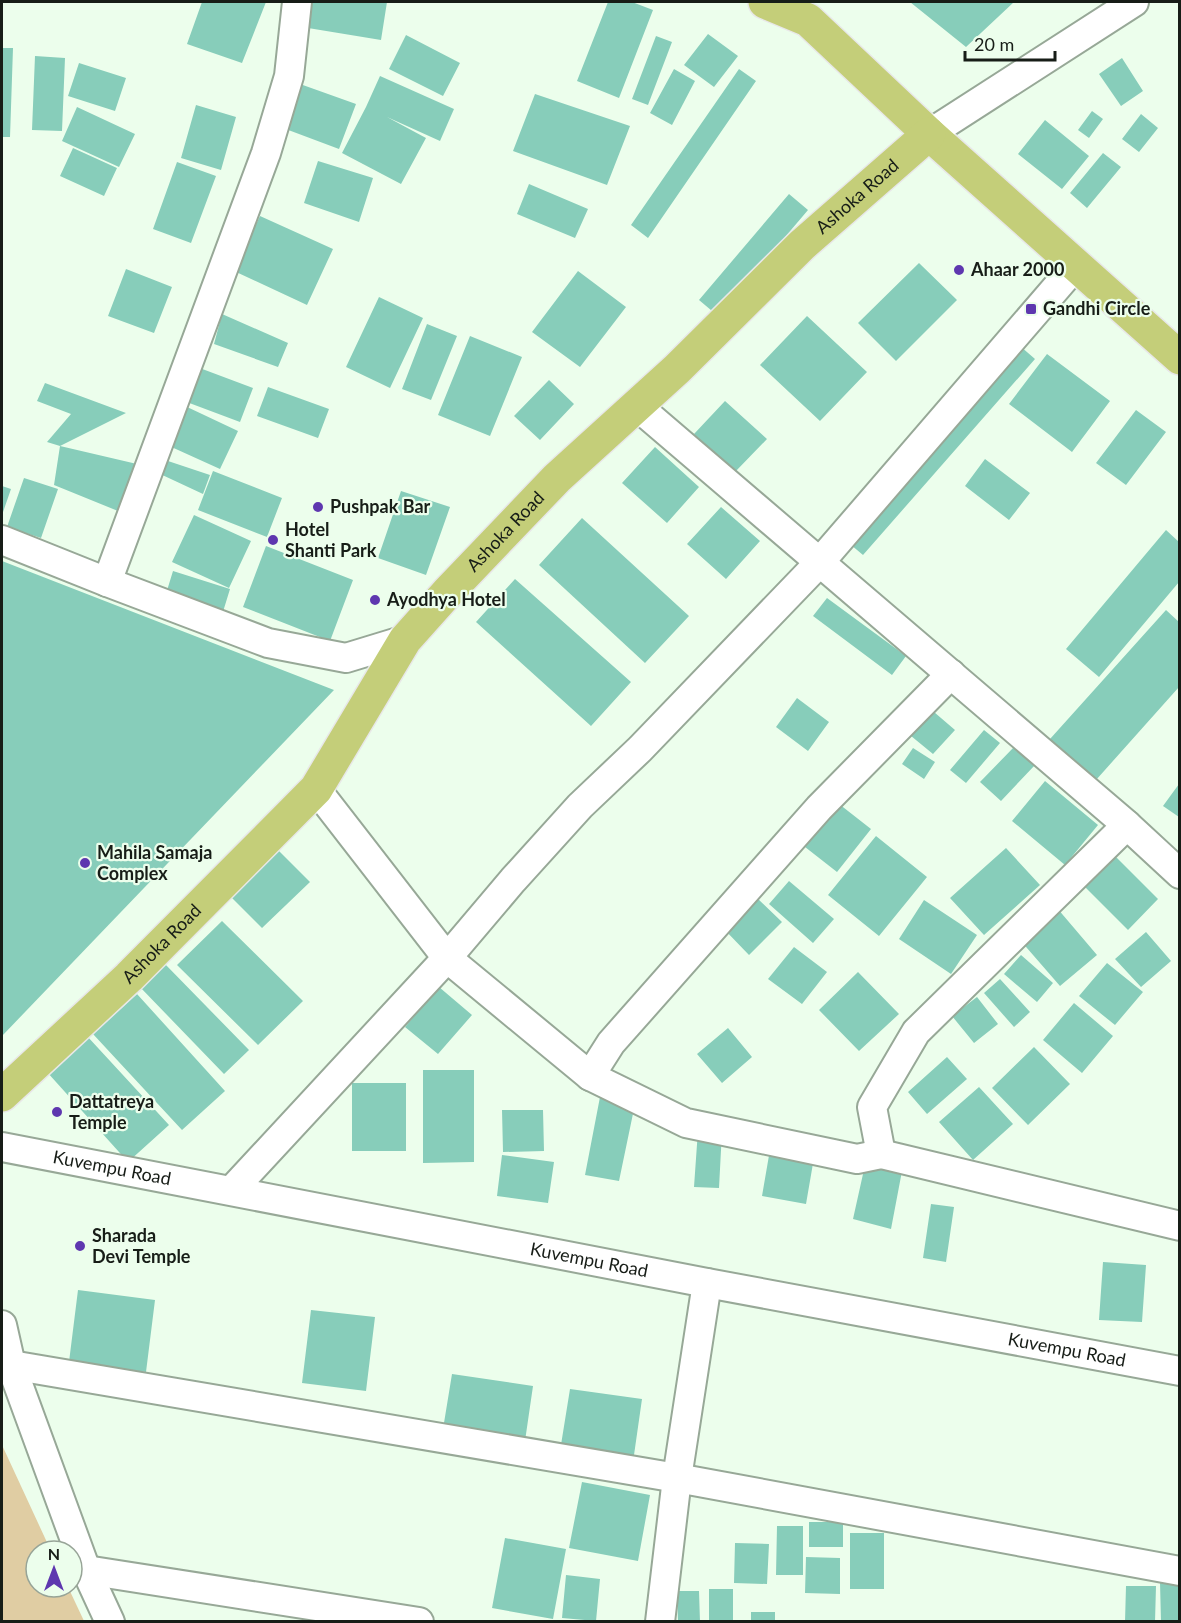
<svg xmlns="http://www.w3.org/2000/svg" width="1181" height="1623" font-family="Lato,sans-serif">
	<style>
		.green { fill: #e0cda3 }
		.building { fill: #87cdba }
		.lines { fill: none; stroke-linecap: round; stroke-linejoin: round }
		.minor-casing { stroke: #97a897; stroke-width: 32 }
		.major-casing { stroke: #e8e8e8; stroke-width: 36 }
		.minor { stroke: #fff; stroke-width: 28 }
		.major { stroke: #c4ce79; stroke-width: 33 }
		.poi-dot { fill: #5e37af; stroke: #ecfeec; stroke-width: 2 }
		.labels { text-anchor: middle; stroke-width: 4.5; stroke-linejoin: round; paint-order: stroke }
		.street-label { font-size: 18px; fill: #171d17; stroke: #ecfeec }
		.poi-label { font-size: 18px; font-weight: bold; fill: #171d17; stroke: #ecfeec; text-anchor: start }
	</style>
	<rect width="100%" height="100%" fill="#ecfeec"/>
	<path class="green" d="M2,1445L51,1551H36V1587H68L84,1621H2Z"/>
	<path class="building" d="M202,2H266L242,63L187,44Z
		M312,2H387L381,40L308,28Z
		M608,2H632L653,10L619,98L577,81Z
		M910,2H1014L966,47Z
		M708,34L738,56L714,87L684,65Z
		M406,35L460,63L443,96L389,69Z
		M656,36L672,42L648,105L632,99Z
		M2,48H13L10,137H2Z
		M35,56L65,58L62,131L32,130Z
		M1122,58L1143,91L1121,106L1099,74Z
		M79,63L126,78L115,111L68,96Z
		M674,69L695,81L672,125L650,113Z
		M739,69L756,81L648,238L631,225Z
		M380,76L454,109L440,141L387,117L426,138L401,184L342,153L366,107Z
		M300,84L356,104L339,149L283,128Z
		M535,94L630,126L607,185L513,151Z
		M196,105L236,117L221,170L181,158Z
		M77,107L135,134L119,167L62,141Z
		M1092,111L1103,119L1089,138L1078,130Z
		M1141,114L1158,128L1139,152L1122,139Z
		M1045,120L1089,156L1062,189L1018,154Z
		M73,148L117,168L104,196L60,176Z
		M1103,153L1121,167L1087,208L1070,193Z
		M318,161L373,178L359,222L304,203Z
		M177,162L216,176L191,243L153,229Z
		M529,184L588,209L575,238L517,214Z
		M789,194L808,210L718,316L699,300Z
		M260,216L333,249L307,305L234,271Z
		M919,263L957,300L896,361L858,323Z
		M126,269L172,287L154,333L108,316Z
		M578,271L626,307L580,367L532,332Z
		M379,297L423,318L390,388L346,367Z
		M222,314L288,343L278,367L214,344Z
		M807,316L867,372L820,421L760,365Z
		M427,324L457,336L431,400L402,389Z
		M1005,333L1035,359L863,555L832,529Z
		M470,336L522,357L490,436L438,415Z
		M1047,354L1110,401L1072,452L1009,404Z
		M197,367L253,388L240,422L184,401Z
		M549,380L574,404L540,440L514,416Z
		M45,383L126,413L60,446L137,464L118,511L54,485L60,446L47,442L71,414L37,401Z
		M268,387L329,409L318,438L257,416Z
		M725,401L767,439L735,472L694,434Z
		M185,406L238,431L220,469L167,445Z
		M1136,410L1166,432L1126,485L1096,463Z
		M655,447L699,487L667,523L622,483Z
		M162,459L210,475L203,494L158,473Z
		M985,459L1030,493L1009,520L965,486Z
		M213,471L282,498L267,537L198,510Z
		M24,478L58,489L41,538L7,527Z
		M2,486L11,489L2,515Z
		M401,491L450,507L426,575L378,558Z
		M721,507L760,541L726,579L687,544Z
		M194,515L251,541L229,588L172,562Z
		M582,518L689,616L645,663L539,565Z
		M1166,530L1179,542V582L1099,677L1066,649Z
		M266,546L353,580L330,641L243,607Z
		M2,561L334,690L2,1036Z
		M173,571L230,589L222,615L165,597Z
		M515,579L631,682L591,726L476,622Z
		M827,598L906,656L892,675L813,616Z
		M1166,610L1179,622V687L1096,780L1050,739Z
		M797,698L829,722L808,751L776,727Z
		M927,706L955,730L933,754L905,731Z
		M984,730L1000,743L966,783L950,770Z
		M1014,747L1035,765L1001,801L980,782Z
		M913,748L935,762L924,779L902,764Z
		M1045,781L1098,825L1065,865L1012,821Z
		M1179,784V817L1163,806Z
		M825,793L871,829L837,872L791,836Z
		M876,836L927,877L879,936L828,895Z
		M1006,848L1040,885L984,935L950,898Z
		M278,850L310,882L262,928L230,896Z
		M1113,854L1158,899L1128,930L1083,885Z
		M789,881L834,919L813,943L769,904Z
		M754,895L782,922L749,955L722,927Z
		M924,900L977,935L951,974L899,939Z
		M1057,908L1097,955L1060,986L1020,940Z
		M222,921L303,1001L258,1045L177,965Z
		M1146,932L1171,961L1141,987L1115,959Z
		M794,947L827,972L802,1004L768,979Z
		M1021,955L1053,983L1037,1002L1004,974Z
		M164,963L249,1050L224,1074L139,986Z
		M1107,963L1143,992L1115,1025L1079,996Z
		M858,972L899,1014L859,1051L819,1010Z
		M1000,979L1030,1012L1014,1027L984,993Z
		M439,987L472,1015L438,1054L405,1027Z
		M137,994L225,1091L182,1130L93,1034Z
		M977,997L998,1024L974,1043L952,1016Z
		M1074,1003L1113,1036L1082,1073L1043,1040Z
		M728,1028L752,1057L722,1083L697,1054Z
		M87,1036L169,1125L128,1162L47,1072Z
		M1034,1047L1070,1084L1028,1125L992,1088Z
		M947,1057L967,1079L927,1114L908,1092Z
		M423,1070H474V1162L423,1163Z
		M352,1083H406V1151H352Z
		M979,1087L1013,1124L973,1160L939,1122Z
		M600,1097L635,1104L619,1181L585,1175Z
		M502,1110H543L544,1151L503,1152Z
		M698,1130L722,1131L719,1188L694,1187Z
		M772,1138L816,1146L806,1204L762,1196Z
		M502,1155L554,1162L548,1203L497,1196Z
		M865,1165L902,1171L891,1229L853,1219Z
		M931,1204L954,1207L946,1262L923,1258Z
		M1103,1262L1146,1265L1142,1322L1099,1320Z
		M78,1290L155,1300L146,1372L69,1362Z
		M311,1310L375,1317L366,1391L302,1383Z
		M452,1374L533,1386L525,1441L443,1429Z
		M570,1389L642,1399L633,1462L560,1451Z
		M582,1482L650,1495L638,1561L569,1548Z
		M809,1522H843V1547H809Z
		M777,1526H803V1575H776Z
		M850,1533H884V1589H850Z
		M505,1538L566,1549L553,1619L492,1608Z
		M735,1543L769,1544L767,1584L734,1583Z
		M806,1557L840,1558V1594L805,1593Z
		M566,1575L600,1579L596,1621L562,1618Z
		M1179,1581V1622H1161L1160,1582Z
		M1126,1586H1156L1155,1622H1125Z
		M709,1589H733V1622H709Z
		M677,1591H699L700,1622H678Z
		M751,1612H775V1622H751Z"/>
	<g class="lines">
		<defs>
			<g id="minor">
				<path d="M929,134L1134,2"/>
				<path d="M637,406L1127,825L1180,874"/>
				<path d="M2,540L107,582L268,643L346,658L405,640"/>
				<path d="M107,582L266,153L289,76L297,2"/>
				<path d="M316,789L447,958L513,880L580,806L640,749L819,563L1076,265"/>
				<path d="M590,1076L611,1043L819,808L951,674"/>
				<path id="s1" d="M2,1147L707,1283L1180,1371"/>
				<path d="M881,1154L872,1107L916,1032L1127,825"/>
				<path d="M232,1190L447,958L590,1076L686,1123L857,1159L881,1154L1180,1226"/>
				<path d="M2,1325L11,1365L86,1570L110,1622"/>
				<path d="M11,1365L677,1478L1180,1571"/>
				<path d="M86,1570L419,1622"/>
				<path d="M660,1622L677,1478L707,1283"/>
			</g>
			<g id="major">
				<path d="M765,2L808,20L929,134L1180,358"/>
				<path id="s2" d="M2,1095L129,977L316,789L405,640L447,593L557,478L677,369L802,245L929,134"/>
			</g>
		</defs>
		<use href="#minor" class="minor-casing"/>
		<use href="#major" class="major-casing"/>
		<use href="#minor" class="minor"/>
		<use href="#major" class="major"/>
	</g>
	<g class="poi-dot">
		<circle cx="959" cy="270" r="6"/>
		<rect x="1025" y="303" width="12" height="12" rx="3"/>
		<circle cx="318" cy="507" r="6"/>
		<circle cx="273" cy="540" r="6"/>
		<circle cx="375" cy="600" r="6"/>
		<circle cx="85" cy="863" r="6"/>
		<circle cx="57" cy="1112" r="6"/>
		<circle cx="80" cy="1246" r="6"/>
	</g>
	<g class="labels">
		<g class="street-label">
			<text dy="6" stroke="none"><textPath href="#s2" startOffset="1246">Ashoka Road</textPath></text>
			<text dy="6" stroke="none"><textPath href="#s2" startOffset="760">Ashoka Road</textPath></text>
			<text dy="6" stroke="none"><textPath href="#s2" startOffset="220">Ashoka Road</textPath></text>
			<text dy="6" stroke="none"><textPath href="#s1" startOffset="112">Kuvempu Road</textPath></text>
			<text dy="6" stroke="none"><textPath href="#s1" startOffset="598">Kuvempu Road</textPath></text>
			<text dy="6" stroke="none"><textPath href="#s1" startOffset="1084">Kuvempu Road</textPath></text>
		</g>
		<g class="poi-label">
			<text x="971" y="276">Ahaar 2000</text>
			<text x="1043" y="315">Gandhi Circle</text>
			<text x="330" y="513">Pushpak Bar</text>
			<text x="285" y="536">Hotel<tspan x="285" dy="21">Shanti Park</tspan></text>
			<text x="387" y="606">Ayodhya Hotel</text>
			<text x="97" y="859">Mahila Samaja<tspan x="97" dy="21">Complex</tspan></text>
			<text x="69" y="1108">Dattatreya<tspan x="69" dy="21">Temple</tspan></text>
			<text x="92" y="1242">Sharada<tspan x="92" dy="21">Devi Temple</tspan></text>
		</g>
	</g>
	<rect width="1181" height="1623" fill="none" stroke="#171d17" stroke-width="6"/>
	<g transform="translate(54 1569)"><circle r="28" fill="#ecfeec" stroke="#97a497" stroke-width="1.5"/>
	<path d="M0-4.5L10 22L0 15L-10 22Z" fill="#5e37af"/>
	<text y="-9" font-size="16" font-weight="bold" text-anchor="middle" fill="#171d17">N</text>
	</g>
	<path d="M965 51v9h90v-9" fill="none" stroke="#171d17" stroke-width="3"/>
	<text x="974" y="51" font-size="18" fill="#171d17" stroke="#ecfeec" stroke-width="4.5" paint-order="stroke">20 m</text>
</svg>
